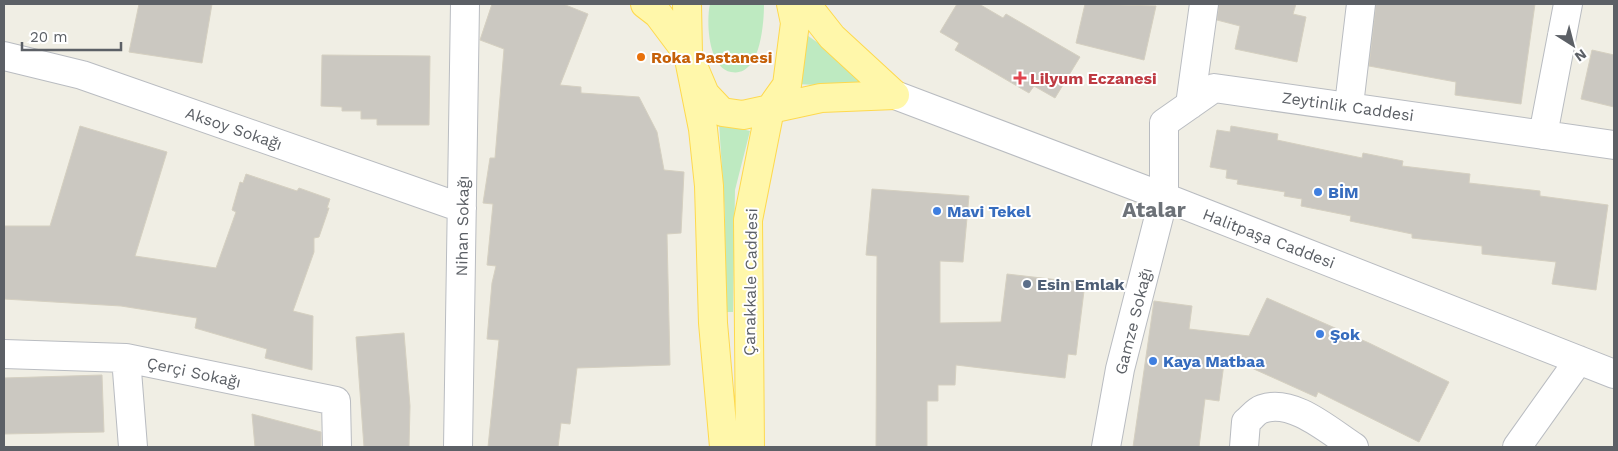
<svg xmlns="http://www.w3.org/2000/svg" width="1618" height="451" font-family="'Work Sans',sans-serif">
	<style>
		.green { fill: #beeac1 }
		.building { fill: #cbc8c1; stroke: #d5d0c1 }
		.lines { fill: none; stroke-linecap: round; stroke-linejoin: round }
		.minor-casing { stroke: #b9bcc1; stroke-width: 30 }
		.major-casing { stroke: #fed94e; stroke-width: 30 }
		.minor { stroke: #fff; stroke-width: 28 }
		.major { stroke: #fff7aa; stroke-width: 28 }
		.food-dot { fill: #e8710a; stroke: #fff; stroke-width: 2 }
		.health-dot { fill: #e0444e; stroke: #fff; stroke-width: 2 }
		.shop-dot { fill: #3f7fe0; stroke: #fff; stroke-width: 2 }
		.service-dot { fill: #5c6f8a; stroke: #fff; stroke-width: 2 }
		.labels { text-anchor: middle; stroke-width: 4; stroke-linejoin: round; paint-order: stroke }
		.food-label { font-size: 16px; font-weight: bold; fill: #c56008; stroke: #fff; text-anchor: start }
		.health-label { font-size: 16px; font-weight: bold; fill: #be3a42; stroke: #fff; text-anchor: start }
		.street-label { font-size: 16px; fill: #5c6066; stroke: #fff }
		.shop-label { font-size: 16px; font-weight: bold; fill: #366cbe; stroke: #fff; text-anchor: start }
		.service-label { font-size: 16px; font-weight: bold; fill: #4e5e75; stroke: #fff; text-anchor: start }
		.district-label { font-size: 21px; font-weight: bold; fill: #6d7278; stroke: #fff }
	</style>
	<rect width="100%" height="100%" fill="#f0eee4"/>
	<path class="green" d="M710,4H764C764,22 761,78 731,72C708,68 706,21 710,4Z
		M804,33L879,86L876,88L796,84Z
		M719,123L750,131L735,190L733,312H724L725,215Z"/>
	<path class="building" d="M139,4H212L202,63L129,52Z
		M492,4H563L588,14L560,85L581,87V93L639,97L657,132L664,170L684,172L681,233L667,234L670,365L577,368L570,424L561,423L558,447H488L499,340L487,339L492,283L496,266L487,265L493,204L483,203L490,158H495L504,49L480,40Z
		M957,4H979L1003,18L1006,14L1080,57L1055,98L1034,86L1029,93L955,50L959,43L940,32Z
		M1085,4L1156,6L1144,60L1076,43Z
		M1219,4H1296L1293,14L1306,17L1297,62L1235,49L1240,26L1217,20Z
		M1376,4H1535L1521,104L1455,95L1456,82L1369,66Z
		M1592,50L1614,55V107L1581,99Z
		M322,55L430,56L429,125H377V119H361V111H342V107L321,106Z
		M80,126L167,152L135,256L216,268L236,212L232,210L240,182L243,183L246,174L297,191L299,188L330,199L327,208H329L319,237L314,238V252L293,311L313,316L312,370L265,358L267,349L195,328L197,318L121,306L4,299V226H50Z
		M1231,126L1278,134L1277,140L1362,158L1363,153L1403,161L1402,166L1470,174L1469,183L1540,191V196L1608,205L1596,290L1552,284L1556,262L1482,254V246L1412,238V234L1350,221L1351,216L1301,206L1302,199L1284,196L1285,192L1237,184L1238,180L1226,178L1227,170L1210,167L1217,130L1230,132Z
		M872,189L969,196L963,262L940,261V323L1001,322L1007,274L1085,283L1076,355L1068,354L1065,378L956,365L955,385H938V401H927V447H876L877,256L866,255Z
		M1267,298L1369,343L1449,382L1419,442L1318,392L1316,397L1225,356L1219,401L1205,399L1199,447H1133L1154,301L1192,306L1189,329L1249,336Z
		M404,333L410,406L409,447H364L356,337Z
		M102,375L104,432L4,434V378Z
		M252,414L321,432V447H255Z"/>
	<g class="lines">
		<defs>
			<path id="minor" d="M4,56L82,75L462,208
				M895,95L1164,197L1614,374
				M1190,105L1204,4
				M1349,105L1361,4
				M1543,135L1568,4
				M4,354L126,358L336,401L337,447
				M126,358L133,447
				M458,447L465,4
				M1106,447L1120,369L1164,197V123L1214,88L1614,145
				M1244,447L1246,422C1251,418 1256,411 1262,409C1293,398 1329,431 1354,447
				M1517,447L1579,360"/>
			<path id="major" d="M645,4L658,14L688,54L705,94L722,112L743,115L821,98L895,95
				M687,4L688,54L703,129L709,186L713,323L724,447
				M806,4L832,37L895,95
				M750,447L748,220L770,109L787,85L795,23L791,4"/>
		</defs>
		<use href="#minor" class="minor-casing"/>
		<use href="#major" class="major-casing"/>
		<use href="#minor" class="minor"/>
		<use href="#major" class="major"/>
	</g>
	<circle class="food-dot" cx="641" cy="57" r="5"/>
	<path class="health-dot" d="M1017.5 70.5h5v5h5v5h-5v5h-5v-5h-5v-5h5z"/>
	<g class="shop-dot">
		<circle cx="1318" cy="192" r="5"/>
		<circle cx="937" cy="211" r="5"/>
		<circle cx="1320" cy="334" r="5"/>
		<circle cx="1153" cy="361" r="5"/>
	</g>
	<circle class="service-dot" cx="1027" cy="284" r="5"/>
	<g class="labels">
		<g class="food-label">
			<text x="651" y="63">Roka Pastanesi</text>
		</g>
		<g class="health-label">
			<text x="1030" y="84">Lilyum Eczanesi</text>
		</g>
		<g class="street-label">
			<text transform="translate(1348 106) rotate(8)" y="6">Zeytinlik Caddesi</text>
			<text transform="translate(234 128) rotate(19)" y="6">Aksoy Sokağı</text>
			<text transform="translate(462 226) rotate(-89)" y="6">Nihan Sokağı</text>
			<text transform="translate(1269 238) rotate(21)" y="6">Halitpaşa Caddesi</text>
			<text transform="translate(750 282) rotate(-89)" y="6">Çanakkale Caddesi</text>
			<text transform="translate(1133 321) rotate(-76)" y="6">Gamze Sokağı</text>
			<text transform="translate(194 372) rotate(12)" y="6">Çerçi Sokağı</text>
		</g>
		<g class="shop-label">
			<text x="1328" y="198">BİM</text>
			<text x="947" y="217">Mavi Tekel</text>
			<text x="1330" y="340">Şok</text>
			<text x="1163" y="367">Kaya Matbaa</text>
		</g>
		<g class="service-label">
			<text x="1037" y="290">Esin Emlak</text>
		</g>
		<g class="district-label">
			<text x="1154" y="217">Atalar</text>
		</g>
	</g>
	<rect width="1618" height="451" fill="none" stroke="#5c6066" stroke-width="10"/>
	<g transform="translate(1573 45) rotate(144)" stroke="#ffffff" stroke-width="4" paint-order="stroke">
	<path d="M0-4L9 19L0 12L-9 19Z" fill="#5c6066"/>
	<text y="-8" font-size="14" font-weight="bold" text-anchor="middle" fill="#5c6066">N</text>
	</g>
	<path d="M22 42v8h99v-8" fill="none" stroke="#5c6066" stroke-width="2.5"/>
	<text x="30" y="42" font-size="15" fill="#5c6066" stroke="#ffffff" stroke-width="4" paint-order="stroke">20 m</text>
</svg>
